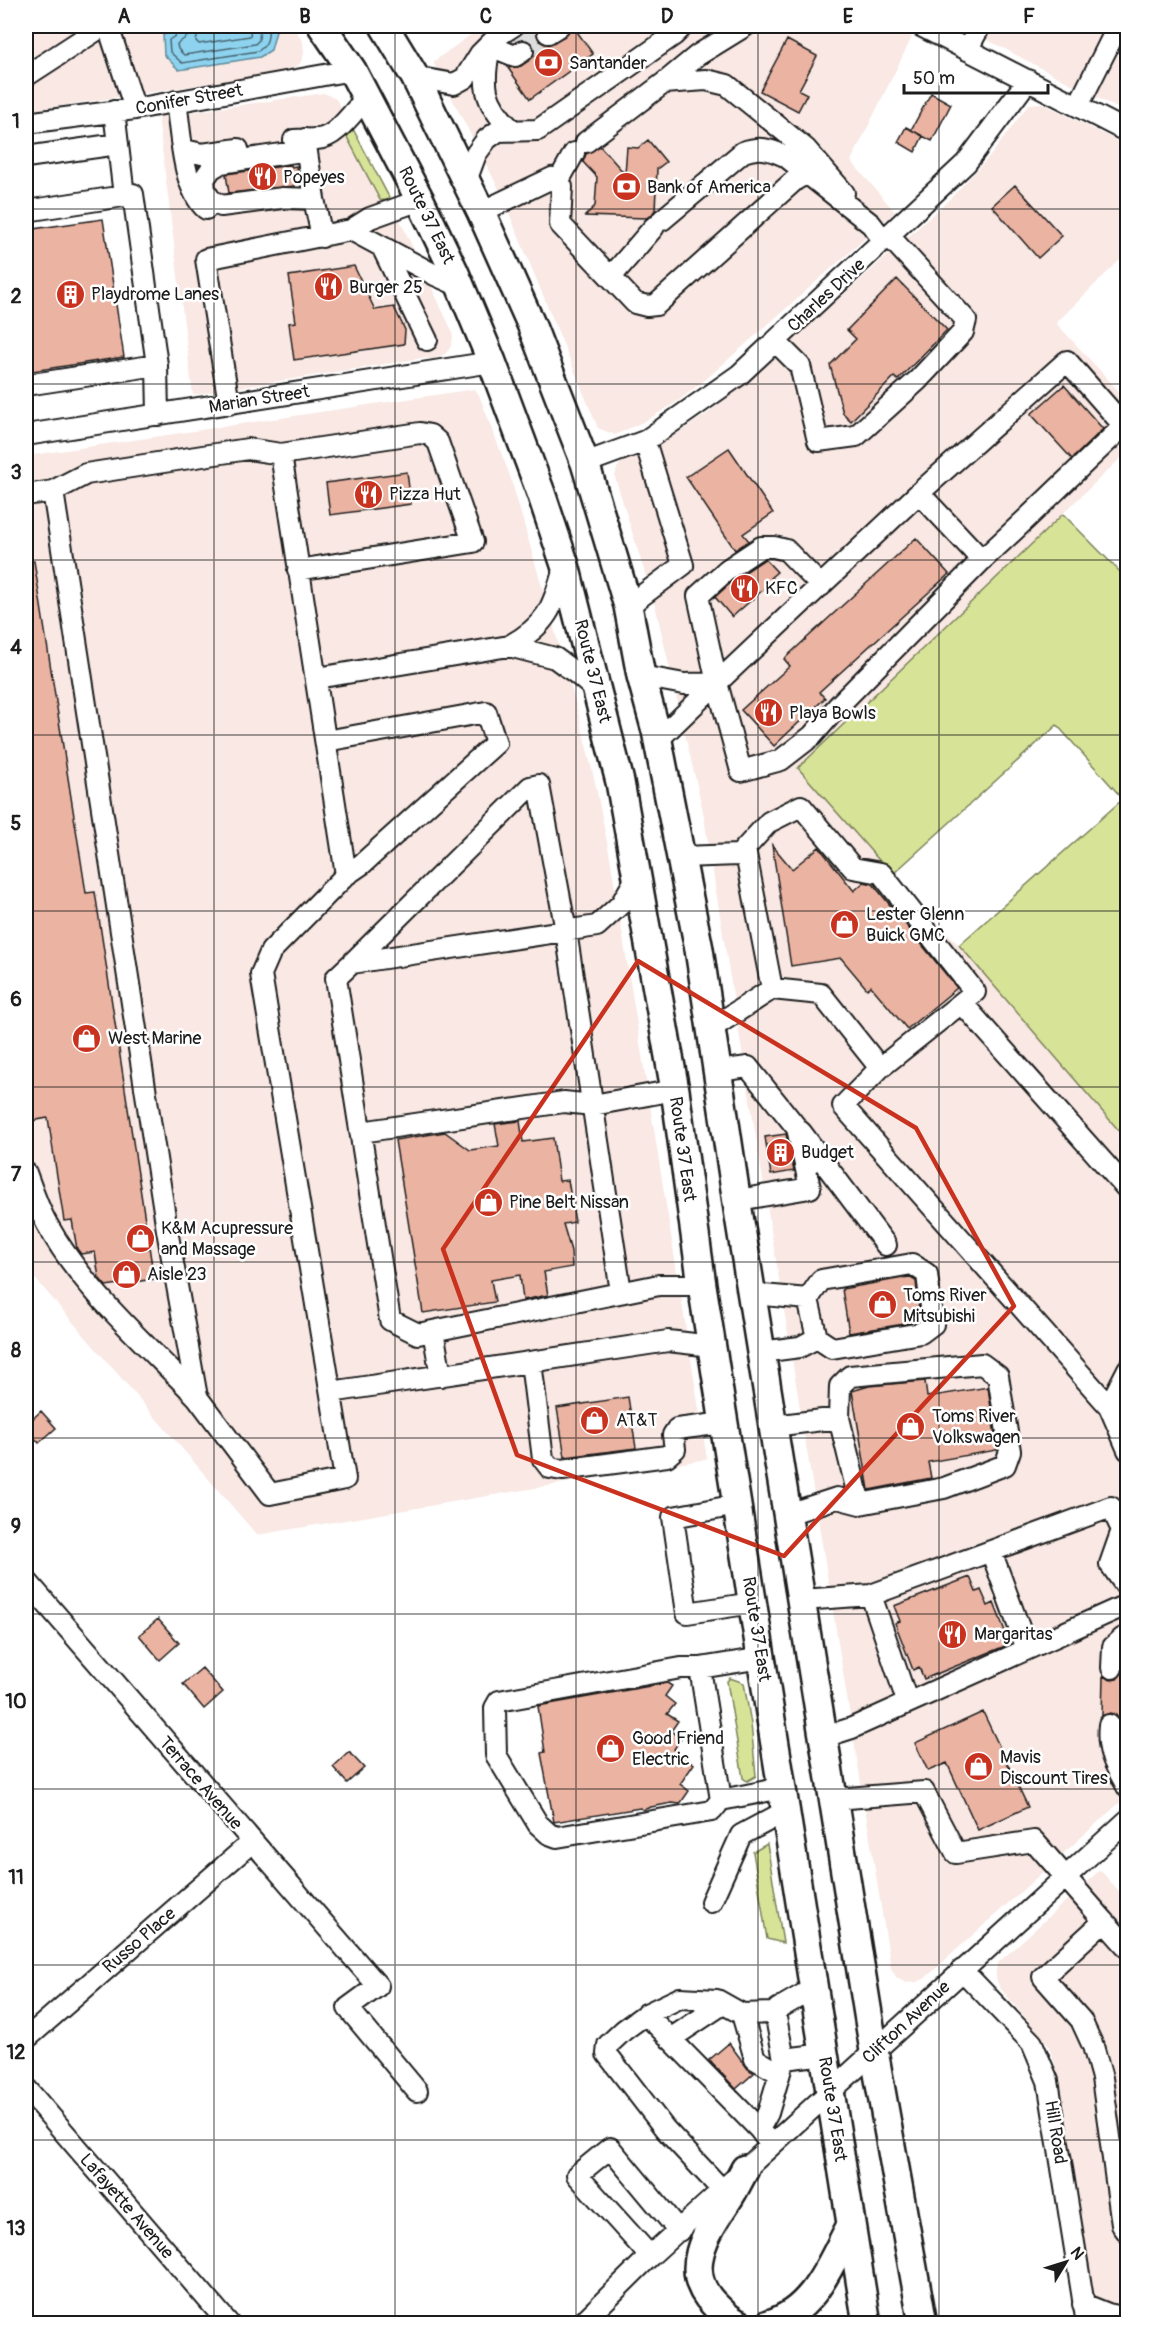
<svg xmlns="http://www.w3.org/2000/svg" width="1153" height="2349" font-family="Pangolin,sans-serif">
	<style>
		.built { fill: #f9e8e3 }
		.green { fill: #d7e498; stroke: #7a805a; stroke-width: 1.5 }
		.water { fill: #8dd3ef; stroke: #608a9b; stroke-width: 1.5 }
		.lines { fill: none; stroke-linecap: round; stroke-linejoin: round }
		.shore { stroke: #496570; stroke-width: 1.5 }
		.building { fill: #ebb3a2; stroke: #1c1c1c; stroke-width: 1.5 }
		.minor-tunnel { stroke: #ddd; stroke-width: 20; stroke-dasharray: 20 10; stroke-linecap: butt }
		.minor-casing { stroke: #1c1c1c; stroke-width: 24 }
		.highway-casing { stroke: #1c1c1c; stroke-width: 32 }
		.minor { stroke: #fff; stroke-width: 20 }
		.highway { stroke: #fff; stroke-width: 27 }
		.marked { fill: none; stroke: #c8321e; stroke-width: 4.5; stroke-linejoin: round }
		.grid { fill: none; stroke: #1c1c1c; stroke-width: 1.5; stroke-opacity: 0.55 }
		.labels { text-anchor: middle; stroke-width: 5; stroke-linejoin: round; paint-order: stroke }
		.poi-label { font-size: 18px; fill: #1c1c1c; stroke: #fff; text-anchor: start }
		.street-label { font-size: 18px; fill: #1c1c1c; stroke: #fff }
		.neatline { fill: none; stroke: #1c1c1c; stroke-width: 2 }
		.grid-label { font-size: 20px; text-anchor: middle; font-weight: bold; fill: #1c1c1c }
	</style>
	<rect width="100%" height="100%" fill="#fff"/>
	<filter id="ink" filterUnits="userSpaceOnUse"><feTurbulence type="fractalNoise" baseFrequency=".0167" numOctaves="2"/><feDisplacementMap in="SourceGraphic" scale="12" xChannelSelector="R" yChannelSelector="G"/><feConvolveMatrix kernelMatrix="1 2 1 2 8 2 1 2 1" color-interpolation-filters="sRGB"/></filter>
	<g filter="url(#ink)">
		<path class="built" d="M26,26H293L303,42L304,54L300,64L285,72L26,111Z
			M483,26H891L912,37L851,161L895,212L705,380L678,401L649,419L615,435L598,428L499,189L433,62Z
			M961,26H1127V93L1119,109Z
			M324,93L336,99L391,201L452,331L453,338L450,348L445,354L433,359L423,358L193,395L158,117Z
			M1042,103L1127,146V253L1056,323L1127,400V452L798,768L892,875L959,945L1127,1140V1796L924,1979L916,1982L906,1983L896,1977L891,1968L703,811L656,609L615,477L617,468L622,462L678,433L707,414L752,377L948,201L991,155L1029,104Z
			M475,389L479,395L510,476L577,708L595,782L610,857L707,1459L257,1535L26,1268V456Z
			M1100,1870L1127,1900V2323H1099L1055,2064L1048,2044L1000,1988L996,1978V1969L999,1962Z"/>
		<path class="green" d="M353,129L391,201L380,200L347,137Z
			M1063,514L1127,579V1140L959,945L1123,799L1057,725L892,875L798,768Z
			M730,1678L744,1683L751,1724L756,1776L747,1781L743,1778L727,1681Z
			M767,1844L783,1943L767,1939L753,1852Z"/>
		<path class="water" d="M182,26H273L276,31L271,50L260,57L179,70L164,55L163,35Z"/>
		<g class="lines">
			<path class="shore" d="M183,26L181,32L169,40L170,52L182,63L258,51C268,45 269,37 268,26
				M191,26L188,36L177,44L178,49L184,55L255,44L259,40L260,26
				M200,26L196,41L199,44L250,36L251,26"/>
		</g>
		<path class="building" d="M525,26H536L538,39L548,45L565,36L571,26H573L593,54L530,99L508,68L521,66L534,56L535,50L529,41L522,39L516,41L514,39L523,32Z
			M787,40L817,56L799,90L807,94L798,111L760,91Z
			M931,93L951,104L932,141L911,130Z
			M906,127L923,136L915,152L898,142Z
			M648,140L666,162L657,169L655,210L651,216L646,218L585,216L595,206L597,177L583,162L586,154L600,146L625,174L627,147L638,148Z
			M291,165L292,167L296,166L298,183L294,184L295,186L229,193L226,174Z
			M1015,185L1062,236L1038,258L992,206Z
			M103,219L124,357L26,372V230Z
			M354,266L375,310L394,307L405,330L404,344L294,360L289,323L296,322L289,276Z
			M897,279L947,330L898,380L894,377L851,421L843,413L830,365L856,339L847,330Z
			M1064,385L1103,429L1072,459L1031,414Z
			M729,448L773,513L743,534L749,541L735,550L686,477Z
			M407,472L411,504L330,515L326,483Z
			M916,538L949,574L819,692L825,698L774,746L741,710L790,666L784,659Z
			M765,559L777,572L771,577L774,580L732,617L715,597L735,579Z
			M34,561L86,893L95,892L154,1279L106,1286L99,1278L95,1252L81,1254L77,1249L72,1220L64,1221L48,1118L26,1122V562Z
			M772,845L792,869L819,847L854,891L864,882L873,884L957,988L907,1029L871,986L867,989L841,958L791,966Z
			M520,1121L523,1142L553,1138L559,1181L568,1180L575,1222L563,1224L571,1251L572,1267L544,1272L548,1295L523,1300L520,1275L491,1280L495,1302L423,1313L395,1140L445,1132L470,1150L499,1146L495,1124Z
			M786,1134L794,1171L771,1175L765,1137Z
			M909,1277L916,1281L920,1319L916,1322L849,1333L842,1289Z
			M925,1381L927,1397L988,1387L997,1450L928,1462L931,1478L869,1490L852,1391L869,1386Z
			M628,1397L636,1448L565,1457L557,1408Z
			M41,1411L56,1428L39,1443L26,1428V1425Z
			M970,1577L976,1592L981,1590L988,1606L994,1603L1010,1644L924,1679L919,1667L913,1670L895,1623L900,1621L894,1606Z
			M158,1619L179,1643L160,1660L139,1635Z
			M202,1668L223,1692L204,1709L183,1684Z
			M1125,1668V1673H1128L1126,1717L1120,1722L1116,1715L1110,1713L1102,1716L1103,1676L1111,1680L1117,1679Z
			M667,1683L672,1686L665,1696L675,1704L667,1714L678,1721L671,1731L681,1739L674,1749L694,1764L680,1784L689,1791L680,1804L672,1803L651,1807L643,1810L640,1808L554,1822L541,1753L545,1752L538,1706Z
			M983,1712L1028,1807L978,1830L947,1763L928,1771L915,1743Z
			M349,1752L364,1768L347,1783L333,1767Z
			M729,2043L748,2069L754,2073L736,2089L709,2060Z"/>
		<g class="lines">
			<path class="minor-tunnel" d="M512,36L528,26
				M523,51L548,33"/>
			<defs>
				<path id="minor" d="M108,26L135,109
					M921,26L1128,132
					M548,33L559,26
					M490,46C482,85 483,102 512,130
					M490,46L515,56L523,51
					M967,50L980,26
					M26,76L103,26
					M415,77L454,84L465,78L480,54L499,35L513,26
					M664,83L706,80L727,85L806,149L844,193
					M176,101C181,133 182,187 206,209
					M1078,106L1118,26
					M114,111L124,196L133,194L157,365L158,415
					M26,123L135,109L352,70
					M305,139L295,152L221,163L211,169L204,179L205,190L210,199L221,206L283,198L314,199
					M305,139L314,199L322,237
					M294,140C302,139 309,140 317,139C337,138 354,110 367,97
					M586,142L664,83L698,55L745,26
					M184,150L202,154L238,149
					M26,157L118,144
					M466,181L476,154L487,139L498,131L538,130L674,35L683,26
					M558,182L574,153
					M26,211L124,196
					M481,212L552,178L562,187L560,224L635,303L647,306L656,305L795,180L806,174
					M662,220L743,152C760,146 769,149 785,156L871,224L884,241
					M351,230L435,275L460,286
					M382,247L427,340
					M611,277L654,227
					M776,342L800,366L818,441L856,436L918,380L963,332L966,320L889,236
					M26,385L157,365
					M229,404L206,259L351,230L370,218L420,200
					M26,435L492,362
					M281,454L346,875L271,951L261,974L345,1479L270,1494L197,1397L167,1230L53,491L86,474L248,449L281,454L420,433L430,435L438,442L473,542L298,570
					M585,463L645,441L739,375L966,163L1028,80
					M919,493L1067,361L1124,426C1076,470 1031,516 982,560
					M26,495L53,491
					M628,606L683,565L645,441
					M509,646L555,658L577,674L598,692
					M641,676L684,684L717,683
					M317,678L509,646C547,625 553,608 564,568
					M658,740C743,656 832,576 919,493L982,560L839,705L812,736L781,760L741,771L717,683L698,596L728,569L761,547H774L786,550L821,586
					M326,741L486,712L496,743L362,864L346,875
					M745,849L772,989
					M681,857L739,855L769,822L801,806L853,868L881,873L975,992L880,1068
					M638,875L621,904L597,926L352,963L336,978L390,1320L418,1334L659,1285H702
					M352,963L530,787L539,785L566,931L621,1292
					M962,1003L1128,1190
					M710,1029L772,989L821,994L880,1068L843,1106L1109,1406L1128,1450
					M718,1071L748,1067L797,1128L810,1188L738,1200
					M361,1132L564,1102L593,1105L675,1090
					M801,1132L886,1245
					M26,1173C32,1189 38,1208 47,1224C83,1290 145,1343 197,1397
					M752,1294L808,1299L821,1280L912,1264L927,1274L933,1324L921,1333L832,1348L817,1338L800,1347L761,1352
					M808,1299L817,1338
					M433,1331L441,1376
					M531,1362L543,1459L550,1468L562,1470L667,1456L675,1449L673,1435L677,1429L724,1423
					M331,1392L668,1341L712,1346
					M1109,1406L1128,1369
					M773,1426L839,1418
					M737,1505L673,1517L687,1613L753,1603
					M788,1514L837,1498L860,1504L944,1488L1005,1465L1010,1451L998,1376L982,1364L850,1376L840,1386L839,1418L860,1504
					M991,1551L1027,1649
					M26,1580L378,1986L348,2008L417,2091
					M871,1595L907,1701
					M802,1600L871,1595L1111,1507L1122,1530L1110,1564L1128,1589
					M762,1658L700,1668L721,1800L782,1788
					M700,1668H681L499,1701L495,1708L496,1755L538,1824L549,1834L557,1837L712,1811L721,1800
					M1112,1668L1113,1647L1123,1638H1128
					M1109,1725C1106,1751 1115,1765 1128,1788
					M824,1737L852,1728L1128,1604
					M835,1799L924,1792L956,1853L1034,1841L1104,1921L1043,1977L1081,2020L1093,2046L1102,2078L1122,2225L1128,2233
					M711,1902L741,1835L786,1811
					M1104,1921L1128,1948
					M962,1970L1032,2043L1048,2081L1087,2324
					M646,2014L624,2030L608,2045L607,2054L665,2129L723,2191
					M742,2014L755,2059L779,2073
					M26,2039L252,1842
					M670,2039L723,2004
					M784,2059L825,2054
					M26,2088L229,2324
					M759,2129L768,2113L784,2059L775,2013L778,2009L814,1988
					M771,2145L759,2129L646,2014L680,1998L717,2000L742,2014L775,2013
					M650,2256L577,2175L610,2148L679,2231
					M1083,2304L1108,2314L1128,2318
					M581,2324L650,2256L1128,1820"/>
				<path id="highway" d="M322,26L352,70L420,200L454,271L492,362L541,493L565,565L620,782L675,1090L702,1285L867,2324
					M384,26L415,77L481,212L531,324L585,463L628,606L641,676L656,731L699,949L739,1216L874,2051L923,2324
					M739,2324C729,2320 722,2312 714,2304C681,2271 706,2233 727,2201C734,2191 739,2180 745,2169
					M769,2324C815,2310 830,2264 851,2225"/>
			</defs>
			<use href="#minor" class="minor-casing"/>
			<use href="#highway" class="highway-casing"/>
			<use href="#minor" class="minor"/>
			<use href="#highway" class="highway"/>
		</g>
	</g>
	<path class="marked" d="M638,961L916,1128L1014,1306L784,1556L517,1455L443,1249Z"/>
	<path class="grid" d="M214,26V2324M395,26V2324M576,26V2324M758,26V2324M939,26V2324M26,209H1128M26,384H1128M26,560H1128M26,735H1128M26,911H1128M26,1087H1128M26,1262H1128M26,1438H1128M26,1614H1128M26,1789H1128M26,1965H1128M26,2140H1128"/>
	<defs>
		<symbol id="bank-disc" viewBox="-11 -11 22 22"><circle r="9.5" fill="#c8321e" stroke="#fff"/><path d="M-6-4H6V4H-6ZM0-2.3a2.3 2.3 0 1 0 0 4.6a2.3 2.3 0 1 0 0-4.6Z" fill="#fff"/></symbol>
		<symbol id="restaurant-disc" viewBox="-11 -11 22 22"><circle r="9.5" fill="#c8321e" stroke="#fff"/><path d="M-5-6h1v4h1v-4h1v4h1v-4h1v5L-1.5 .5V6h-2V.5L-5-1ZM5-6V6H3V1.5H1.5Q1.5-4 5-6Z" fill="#fff"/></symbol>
		<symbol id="building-disc" viewBox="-11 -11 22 22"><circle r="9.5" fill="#c8321e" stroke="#fff"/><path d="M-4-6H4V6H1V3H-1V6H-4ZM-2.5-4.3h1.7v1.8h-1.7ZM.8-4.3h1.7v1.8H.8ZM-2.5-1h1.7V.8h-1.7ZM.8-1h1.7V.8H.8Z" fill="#fff"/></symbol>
		<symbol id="shop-disc" viewBox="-11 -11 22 22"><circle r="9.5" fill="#c8321e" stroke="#fff"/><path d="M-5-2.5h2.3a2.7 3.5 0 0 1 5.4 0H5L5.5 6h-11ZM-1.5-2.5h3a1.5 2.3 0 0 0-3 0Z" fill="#fff"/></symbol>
	</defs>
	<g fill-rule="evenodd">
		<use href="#bank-disc" x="532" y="46" width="33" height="33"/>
		<use href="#restaurant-disc" x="246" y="160" width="33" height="33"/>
		<use href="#bank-disc" x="610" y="170" width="33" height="33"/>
		<use href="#restaurant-disc" x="312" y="270" width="33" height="33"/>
		<use href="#building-disc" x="54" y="278" width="33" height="33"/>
		<use href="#restaurant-disc" x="352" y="478" width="33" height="33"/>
		<use href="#restaurant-disc" x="728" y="572" width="33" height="33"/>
		<use href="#restaurant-disc" x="752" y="696" width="33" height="33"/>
		<use href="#shop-disc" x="828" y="908" width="33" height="33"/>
		<use href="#shop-disc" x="70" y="1022" width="33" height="33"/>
		<use href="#building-disc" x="764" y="1136" width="33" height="33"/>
		<use href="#shop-disc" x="472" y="1186" width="33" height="33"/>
		<use href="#shop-disc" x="124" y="1222" width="33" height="33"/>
		<use href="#shop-disc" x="110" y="1258" width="33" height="33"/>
		<use href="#shop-disc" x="866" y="1288" width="33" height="33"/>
		<use href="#shop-disc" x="578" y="1404" width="33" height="33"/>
		<use href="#shop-disc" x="894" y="1410" width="33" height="33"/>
		<use href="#restaurant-disc" x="936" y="1618" width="33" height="33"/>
		<use href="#shop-disc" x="594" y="1732" width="33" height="33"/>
		<use href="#shop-disc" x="962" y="1750" width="33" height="33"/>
	</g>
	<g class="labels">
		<g class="poi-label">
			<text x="569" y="69">Santander</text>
			<text x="283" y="183">Popeyes</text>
			<text x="647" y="193">Bank of America</text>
			<text x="349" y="293">Burger 25</text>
			<text x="91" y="300">Playdrome Lanes</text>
			<text x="389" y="500">Pizza Hut</text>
			<text x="765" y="594">KFC</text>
			<text x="789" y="719">Playa Bowls</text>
			<text x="866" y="920">Lester Glenn<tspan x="866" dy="21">Buick GMC</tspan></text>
			<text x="108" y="1044">West Marine</text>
			<text x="801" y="1158">Budget</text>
			<text x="509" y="1208">Pine Belt Nissan</text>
			<text x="161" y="1234">K&amp;M Acupressure<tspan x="161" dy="21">and Massage</tspan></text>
			<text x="147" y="1280">Aisle 23</text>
			<text x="903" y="1301">Toms River<tspan x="903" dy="21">Mitsubishi</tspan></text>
			<text x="932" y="1422">Toms River<tspan x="932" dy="21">Volkswagen</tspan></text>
			<text x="616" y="1426">AT&amp;T</text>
			<text x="974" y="1640">Margaritas</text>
			<text x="632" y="1744">Good Friend<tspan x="632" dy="21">Electric</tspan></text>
			<text x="1000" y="1763">Mavis<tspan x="1000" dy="21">Discount Tires</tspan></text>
		</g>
		<g class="street-label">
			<text transform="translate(189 99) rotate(-10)" y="6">Conifer Street</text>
			<text transform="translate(427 215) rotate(64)" y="6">Route 37 East</text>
			<text transform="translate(826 295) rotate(-43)" y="6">Charles Drive</text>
			<text transform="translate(259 399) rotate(-9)" y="6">Marian Street</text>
			<text transform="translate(593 671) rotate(76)" y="6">Route 37 East</text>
			<text transform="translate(683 1149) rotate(82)" y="6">Route 37 East</text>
			<text transform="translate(757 1629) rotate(81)" y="6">Route 37 East</text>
			<text transform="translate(201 1783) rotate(49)" y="6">Terrace Avenue</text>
			<text transform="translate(139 1940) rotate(-41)" y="6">Russo Place</text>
			<text transform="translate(906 2022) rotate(-43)" y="6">Clifton Avenue</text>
			<text transform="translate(833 2109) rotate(81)" y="6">Route 37 East</text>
			<text transform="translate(1056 2132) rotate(81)" y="6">Hill Road</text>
			<text transform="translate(127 2206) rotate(49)" y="6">Lafayette Avenue</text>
		</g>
	</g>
	<rect width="1153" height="2349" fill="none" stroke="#fff" stroke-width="66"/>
	<g transform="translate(1066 2262) rotate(52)" stroke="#ffffff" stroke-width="4.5" paint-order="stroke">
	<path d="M0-4.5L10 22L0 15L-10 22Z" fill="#1c1c1c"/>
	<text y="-9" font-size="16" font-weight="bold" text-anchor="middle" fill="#1c1c1c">N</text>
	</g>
	<path d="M904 84v9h144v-9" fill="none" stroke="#1c1c1c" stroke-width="3"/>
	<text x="913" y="84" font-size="18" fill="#1c1c1c" stroke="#ffffff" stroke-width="4.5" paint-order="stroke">50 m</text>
	<rect x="33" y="33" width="1087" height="2283" class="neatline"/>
	<g class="grid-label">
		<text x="124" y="23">A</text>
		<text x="305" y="23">B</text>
		<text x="486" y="23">C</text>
		<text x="667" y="23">D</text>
		<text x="848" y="23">E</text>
		<text x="1029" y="23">F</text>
		<text x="16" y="128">1</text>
		<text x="16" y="303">2</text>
		<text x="16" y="479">3</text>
		<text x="16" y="654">4</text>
		<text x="16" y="830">5</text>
		<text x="16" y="1006">6</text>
		<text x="16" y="1181">7</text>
		<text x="16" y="1357">8</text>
		<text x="16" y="1533">9</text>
		<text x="16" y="1708">10</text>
		<text x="16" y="1884">11</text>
		<text x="16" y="2059">12</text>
		<text x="16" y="2235">13</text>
	</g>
</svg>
